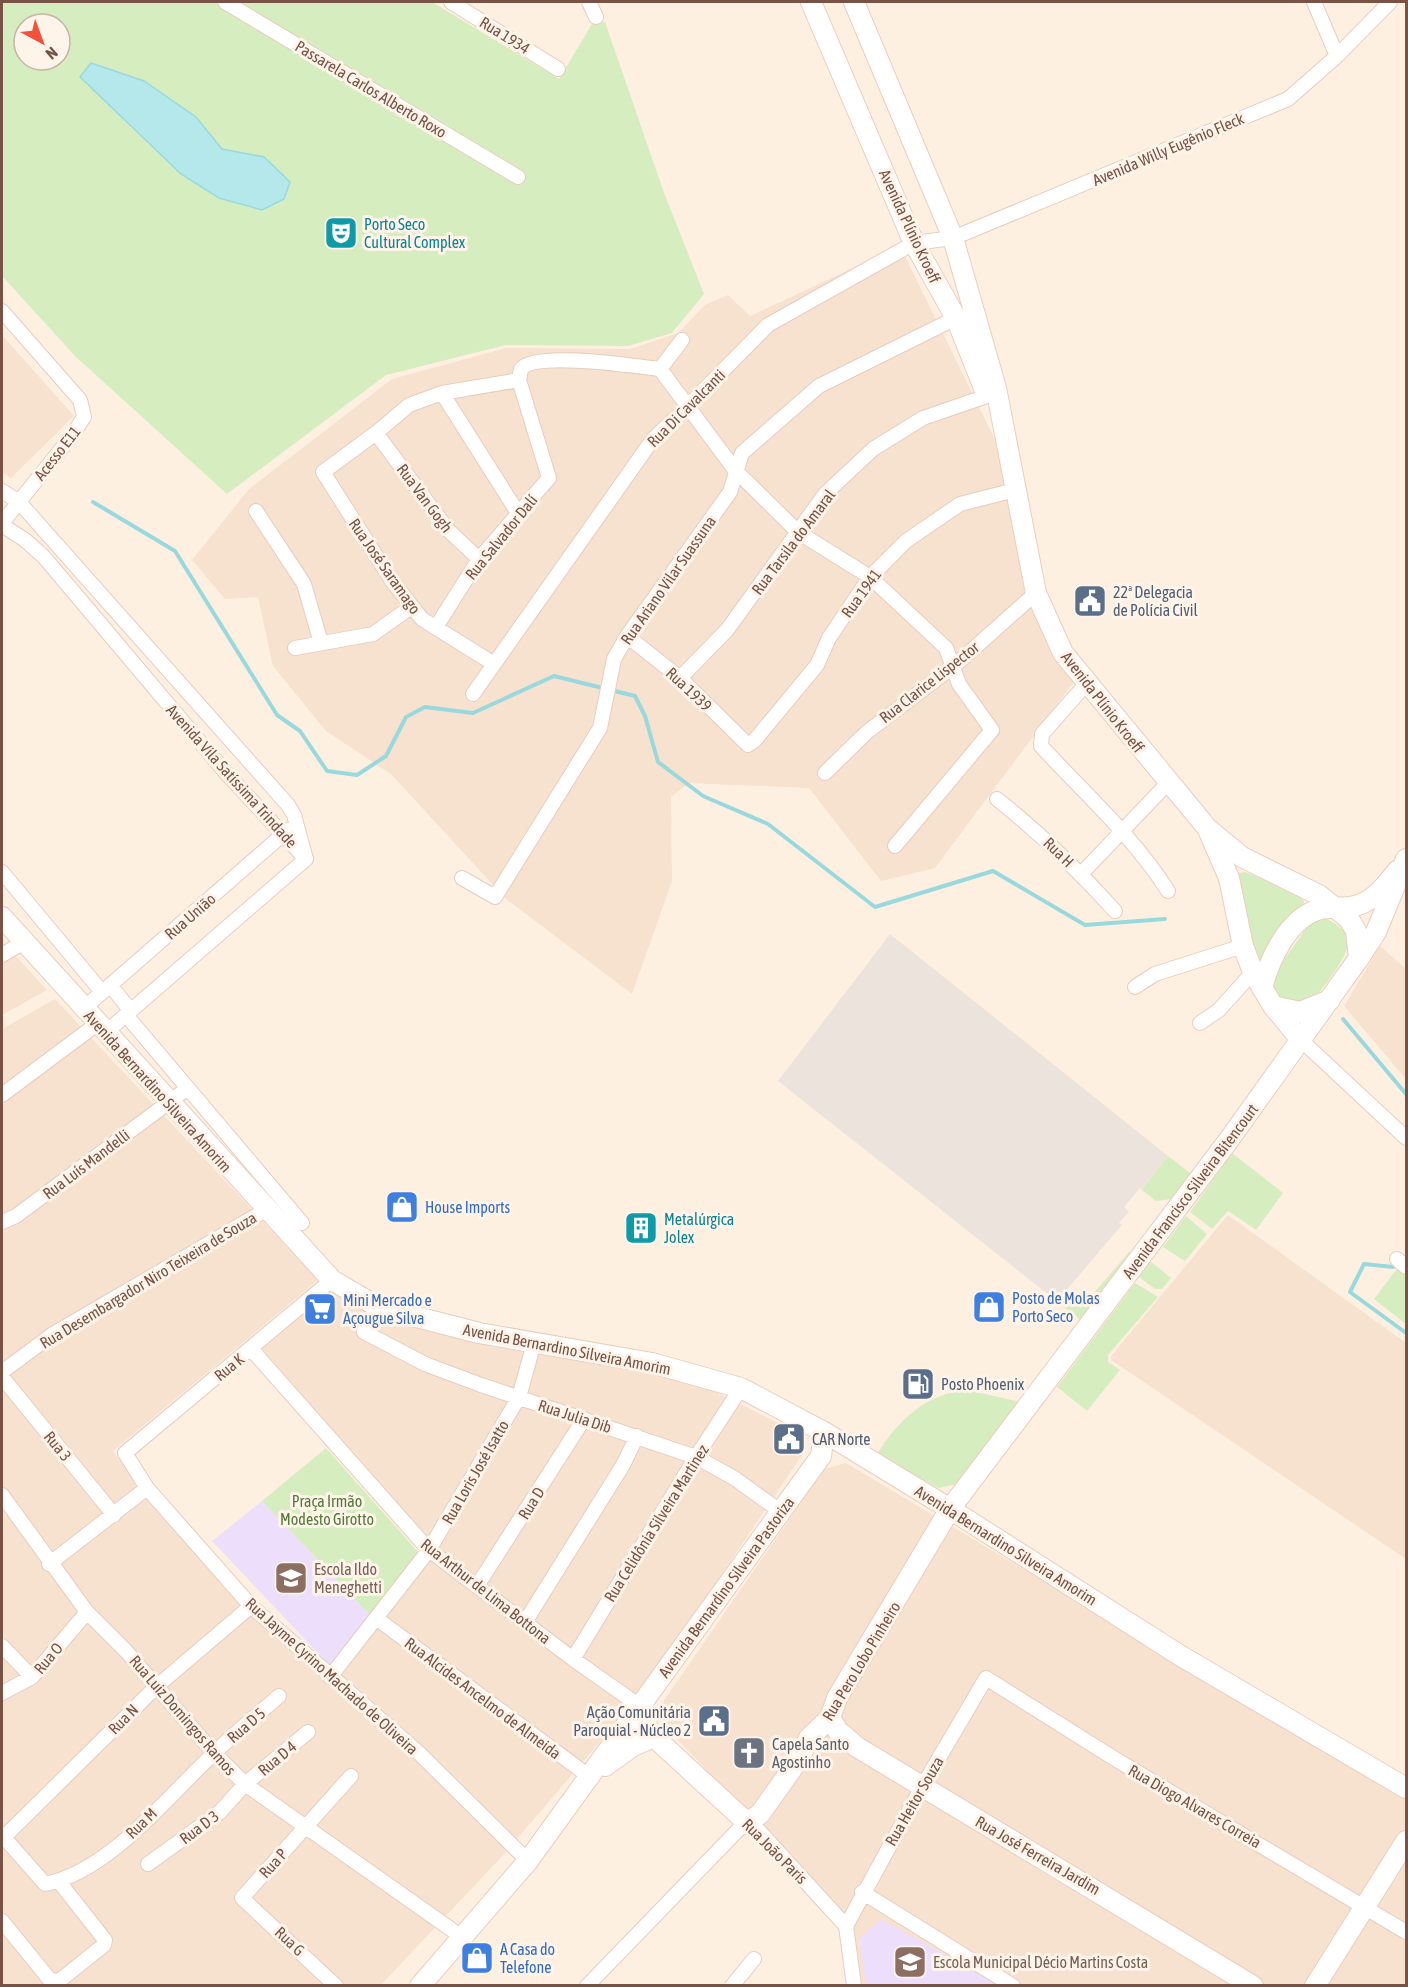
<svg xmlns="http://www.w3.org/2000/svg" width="1408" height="1987" font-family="'Asap Condensed',sans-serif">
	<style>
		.residential { fill: #f7e1cf }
		.industrial { fill: #ede3dd }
		.education { fill: #eddefb }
		.green { fill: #d6edbf; fill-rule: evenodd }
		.water { fill: #b4e8ea; stroke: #99d9dd; stroke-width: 1.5 }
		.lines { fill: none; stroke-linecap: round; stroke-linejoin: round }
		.stream { stroke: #99d9dd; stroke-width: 4 }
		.minor-casing { stroke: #e6cdbe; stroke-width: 16 }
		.secondary-casing { stroke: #ebcdbc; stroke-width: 22 }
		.minor { stroke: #fff; stroke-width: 14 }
		.secondary { stroke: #fff; stroke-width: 20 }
		.labels { text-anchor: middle; stroke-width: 6; stroke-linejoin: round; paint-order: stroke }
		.street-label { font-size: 16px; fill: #785245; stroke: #fff4ea }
		.culture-label { font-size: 16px; fill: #0d838f; stroke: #fff4ea; text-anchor: start }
		.service-label { font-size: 16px; fill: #4e5e75; stroke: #fff4ea; text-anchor: start }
		.shop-label { font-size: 16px; fill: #366cbe; stroke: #fff4ea; text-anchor: start }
		.park-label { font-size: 16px; fill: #537a3a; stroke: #fff4ea }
		.education-label { font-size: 16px; fill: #785e54; stroke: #fff4ea; text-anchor: start }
		.worship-label { font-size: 16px; fill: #5b616d; stroke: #fff4ea; text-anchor: start }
	</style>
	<rect width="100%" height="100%" fill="#fef0e1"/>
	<path class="residential" d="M900,246L999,448L1024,585L1036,616L1073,683L935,868L881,881L809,788L689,783L671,797L672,881L632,994L506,899L391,774L326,731L273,666L258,597L225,599L192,560L249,489L392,379L506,348L630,349L678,333L705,305L728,295L750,316Z
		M2,335L74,416L11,478L2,472Z
		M2,941L47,990L2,1015Z
		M1380,946L1406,969V1079L1344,1006Z
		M55,999L318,1280L113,1451L147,1496L415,1756L507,1851L381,1985H2V1029Z
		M1228,1215L1406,1343V1559L1111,1360V1356Z
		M332,1288L704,1386L800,1434L804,1452L642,1693L515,1841L338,1676L436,1549L261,1348Z
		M846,1463L1406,1798V1985H848L837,1906L654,1715L824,1469Z"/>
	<path class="industrial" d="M890,934L1168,1156L1142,1190L1140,1188L1124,1207L1129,1212L1119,1223L1122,1225L1063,1294L1054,1299L778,1081Z"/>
	<path class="education" d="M262,1501L370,1615L330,1666L212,1541Z
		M881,1919L999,1985H866L859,1939Z"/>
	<path class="green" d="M2,2H432L559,79L592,24L605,22L663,190L704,294L672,333L628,346L506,345L386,375L227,494L76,357L2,276ZM24,24H60V60H24Z
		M1245,872L1291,890L1304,901L1303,909L1263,965L1254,945L1238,878L1239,873Z
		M1327,919C1334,923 1345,929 1348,937C1353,953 1321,989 1312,1002H1282L1273,988V975L1308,926L1314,921Z
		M1232,1153L1283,1193L1256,1230L1228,1211L1212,1229L1190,1212Z
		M1168,1156L1194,1176L1178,1198L1156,1201L1142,1190Z
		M1186,1216L1207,1234L1185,1261L1163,1247Z
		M1130,1251L1131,1262L1083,1322L1054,1299L1063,1294L1081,1308Z
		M1406,1257V1324L1374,1299Z
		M1150,1261L1171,1278L1162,1289H1155L1139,1277Z
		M1135,1283L1158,1297L1108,1355V1362L1120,1370L1087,1411L1057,1387Z
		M967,1390L1020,1402L957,1484L938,1488L877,1454C897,1421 927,1393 967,1390Z
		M326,1448L419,1553L370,1615L262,1501Z"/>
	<path class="water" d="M91,63L144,81L196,117L222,149L264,157L290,182L284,199L262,210L219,198L181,174L80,77Z"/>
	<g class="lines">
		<path class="stream" d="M93,502L175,551L277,715L300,731L327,771L357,775L386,756L406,717L425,707L473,713L554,676L635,696L645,716L658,762L703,796L768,824L875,907L993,871L1085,925L1165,919
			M1343,1019L1406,1094
			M1393,1267L1364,1264L1350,1292L1406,1333"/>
		<defs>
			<path id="minor" d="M225,2L518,177
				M451,2L558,69
				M589,2L596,17
				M1314,2L1337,56
				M2,311L80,400L84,417L71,437L2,523
				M660,369L735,470L798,532L870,577L946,648L959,684L992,730L895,846
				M660,369L682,340
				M442,393L518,513
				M376,433L448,530L479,559
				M2,491L19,502L288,805L294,815L306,859
				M256,511L304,584L321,643
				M2,525L25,540L44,557L227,774L306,859
				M436,627L479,559L549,478L519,380L521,369C536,351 634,366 660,369
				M627,636L680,678L748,745L754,741L817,665L829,638L870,577L906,541L960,504L1015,490
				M295,648L373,634L411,607
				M494,664L422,619L392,581L323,472L376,433L409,405L442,393L519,380
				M680,678L727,630L825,494L873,449L923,418L987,396
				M1087,683L1042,734L1041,746C1085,794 1133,836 1168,891
				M473,694L653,439L687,407L768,325L914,243L953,238L1288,99L1337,56L1390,2
				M825,773L867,732L954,666L1036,593
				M997,799C1040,833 1078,870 1115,911
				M2,872L102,992
				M1081,874L1168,783
				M462,878L495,897L600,728L614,659L627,636L730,492L742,453L819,386L956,318
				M2,955L24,942
				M110,985L131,1011
				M1135,987L1155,974L1243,946
				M83,1009L288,830
				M126,1015L302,1223
				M1200,1023L1219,1010L1253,972
				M105,1033L306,859
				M1302,1041L1406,1138
				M2,1095L97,1024
				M2,1222L16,1216L188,1088
				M1397,1259L1406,1267
				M332,1280L125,1453L147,1488L251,1606L419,1753L528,1861
				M364,1332L425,1364L481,1385L696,1457L734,1478L780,1511
				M251,1349L429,1550L573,1659L641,1707
				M2,1372L53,1334L266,1210
				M2,1377L114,1515
				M2,1495L87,1612L126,1651L214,1753L245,1784L462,1937
				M49,1564L147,1488
				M477,1586L584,1419
				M376,1618L590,1777
				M525,1622L623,1465L637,1436
				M2,1646L32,1677
				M573,1659L696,1457L741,1388
				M330,1677L429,1550L519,1397L534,1343
				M2,1693L32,1677L87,1612
				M2,1835L45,1884C107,1872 163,1802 207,1760C230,1737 255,1717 279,1696
				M2,1839L156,1687L251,1606
				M148,1864L220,1812L245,1784L308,1732
				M862,1892L1013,1986
				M2,1921L50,1980L59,1981L104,1945L105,1940L60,1883
				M846,1926L922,1787L986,1678L1120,1762L1406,1932
				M336,1986L242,1898L351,1776
				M587,1986L738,1830L750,1821L846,1926L854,1986
				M732,1986L754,1959"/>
			<path id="secondary" d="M811,2L914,243L956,318L986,393
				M854,2L953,238L996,388L1036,593L1063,653L1208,829L1242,857L1319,895L1349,919L1356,931L1359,958
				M1209,832L1229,878L1243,946L1253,972L1273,1006L1302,1041
				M2,917L332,1280L378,1307L479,1333L652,1363L741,1388L824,1432L950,1509L1181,1656L1406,1788
				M1262,988C1269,961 1287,920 1317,910C1327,907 1339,908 1350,907C1371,904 1384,888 1397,871
				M1273,1006L1300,1012L1330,1000
				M641,1707L645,1723L654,1737L742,1818L750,1821L760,1814L799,1759L809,1738L830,1718L837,1698L950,1509L1231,1137L1359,958L1376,932L1406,859
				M830,1718L838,1731L857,1747L1253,1986
				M605,1766L633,1746L654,1737
				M420,1986L528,1861L821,1456L824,1432
				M1315,1986L1406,1841"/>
		</defs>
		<use href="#minor" class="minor-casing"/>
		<use href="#secondary" class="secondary-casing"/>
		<use href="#minor" class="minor"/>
		<use href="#secondary" class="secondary"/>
	</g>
	<defs>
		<symbol id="theatre-square" viewBox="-11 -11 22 22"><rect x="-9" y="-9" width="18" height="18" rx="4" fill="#0f9aa8" stroke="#fff4ea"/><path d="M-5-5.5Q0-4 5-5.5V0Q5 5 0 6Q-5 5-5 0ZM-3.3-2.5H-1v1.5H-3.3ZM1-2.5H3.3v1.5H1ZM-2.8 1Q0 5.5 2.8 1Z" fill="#fff"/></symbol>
		<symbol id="civic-square" viewBox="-11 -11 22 22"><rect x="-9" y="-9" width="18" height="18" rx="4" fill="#5c6f8a" stroke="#fff4ea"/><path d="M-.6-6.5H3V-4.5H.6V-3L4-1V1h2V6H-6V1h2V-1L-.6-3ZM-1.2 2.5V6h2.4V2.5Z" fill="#fff"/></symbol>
		<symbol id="shop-square" viewBox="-11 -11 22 22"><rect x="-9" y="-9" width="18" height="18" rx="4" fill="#3f7fe0" stroke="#fff4ea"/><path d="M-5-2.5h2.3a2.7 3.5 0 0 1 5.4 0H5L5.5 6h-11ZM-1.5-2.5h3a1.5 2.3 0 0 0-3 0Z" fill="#fff"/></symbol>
		<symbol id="building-square" viewBox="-11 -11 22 22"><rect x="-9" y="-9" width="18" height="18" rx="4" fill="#0f9aa8" stroke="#fff4ea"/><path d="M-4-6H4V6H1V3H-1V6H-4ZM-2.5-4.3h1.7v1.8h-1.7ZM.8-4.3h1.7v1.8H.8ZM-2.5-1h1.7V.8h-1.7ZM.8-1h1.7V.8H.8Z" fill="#fff"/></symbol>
		<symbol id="supermarket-square" viewBox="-11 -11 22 22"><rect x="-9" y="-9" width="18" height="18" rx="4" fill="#3f7fe0" stroke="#fff4ea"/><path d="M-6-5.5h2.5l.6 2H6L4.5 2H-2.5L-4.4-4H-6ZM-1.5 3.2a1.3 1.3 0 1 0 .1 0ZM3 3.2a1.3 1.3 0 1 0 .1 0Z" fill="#fff"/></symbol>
		<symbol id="fuel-square" viewBox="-11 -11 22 22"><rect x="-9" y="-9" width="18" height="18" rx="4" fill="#5c6f8a" stroke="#fff4ea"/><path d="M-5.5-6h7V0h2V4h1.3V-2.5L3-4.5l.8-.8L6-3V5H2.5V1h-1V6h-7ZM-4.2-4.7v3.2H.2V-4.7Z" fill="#fff"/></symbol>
		<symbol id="school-square" viewBox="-11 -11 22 22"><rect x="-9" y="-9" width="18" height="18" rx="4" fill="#8d6e63" stroke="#fff4ea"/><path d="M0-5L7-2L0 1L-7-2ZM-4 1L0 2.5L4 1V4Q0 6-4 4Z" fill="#fff"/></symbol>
		<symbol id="church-square" viewBox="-11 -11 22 22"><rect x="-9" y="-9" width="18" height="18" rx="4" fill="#6b7280" stroke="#fff4ea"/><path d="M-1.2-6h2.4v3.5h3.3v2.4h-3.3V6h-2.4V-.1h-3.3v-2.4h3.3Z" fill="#fff"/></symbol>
	</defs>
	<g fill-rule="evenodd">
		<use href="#theatre-square" x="322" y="214" width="38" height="38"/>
		<use href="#civic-square" x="1071" y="582" width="38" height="38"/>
		<use href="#shop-square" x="383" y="1188" width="38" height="38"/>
		<use href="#building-square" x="622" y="1209" width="38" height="38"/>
		<use href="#shop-square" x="970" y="1288" width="38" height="38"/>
		<use href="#supermarket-square" x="301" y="1290" width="38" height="38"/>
		<use href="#fuel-square" x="899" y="1365" width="38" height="38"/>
		<use href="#civic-square" x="770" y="1420" width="38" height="38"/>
		<use href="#school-square" x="272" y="1559" width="38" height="38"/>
		<use href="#civic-square" x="695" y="1702" width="38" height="38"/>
		<use href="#church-square" x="730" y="1734" width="38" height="38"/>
		<use href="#shop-square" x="458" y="1939" width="38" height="38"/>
		<use href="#school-square" x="891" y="1943" width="38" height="38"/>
	</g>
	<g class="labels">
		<g class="street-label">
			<text transform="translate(505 35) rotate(32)" y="6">Rua 1934</text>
			<text transform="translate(371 89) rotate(31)" y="6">Passarela Carlos Alberto Roxo</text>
			<text transform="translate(1168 149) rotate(-23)" y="6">Avenida Willy Eugênio Fleck</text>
			<text transform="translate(910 226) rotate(65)" y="6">Avenida Plínio Kroeff</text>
			<text transform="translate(686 408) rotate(-45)" y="6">Rua Di Cavalcanti</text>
			<text transform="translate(57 453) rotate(-52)" y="6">Acesso E11</text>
			<text transform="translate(425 498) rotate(53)" y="6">Rua Van Gogh</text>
			<text transform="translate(501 537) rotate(-51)" y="6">Rua Salvador Dalí</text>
			<text transform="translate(793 542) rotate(-53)" y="6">Rua Tarsila do Amaral</text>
			<text transform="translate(385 566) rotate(55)" y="6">Rua José Saramago</text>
			<text transform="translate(668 580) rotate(-55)" y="6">Rua Ariano Vilar Suassuna</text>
			<text transform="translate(861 593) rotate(-54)" y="6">Rua 1941</text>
			<text transform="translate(929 682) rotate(-38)" y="6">Rua Clarice Lispector</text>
			<text transform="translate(689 689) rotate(43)" y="6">Rua 1939</text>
			<text transform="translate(1103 702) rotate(52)" y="6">Avenida Plínio Kroeff</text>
			<text transform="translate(232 776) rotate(48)" y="6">Avenida Vila Satíssima Trindade</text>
			<text transform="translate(1059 852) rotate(44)" y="6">Rua H</text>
			<text transform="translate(190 916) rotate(-41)" y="6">Rua União</text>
			<text transform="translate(158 1091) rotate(48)" y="6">Avenida Bernardino Silveira Amorim</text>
			<text transform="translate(86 1164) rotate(-37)" y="6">Rua Luís Mandelli</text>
			<text transform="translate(1190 1191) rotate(-53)" y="6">Avenida Francisco Silveira Bitencourt</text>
			<text transform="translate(148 1280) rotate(-31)" y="6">Rua Desembargador Niro Teixeira de Souza</text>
			<text transform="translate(567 1349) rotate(11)" y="6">Avenida Bernardino Silveira Amorim</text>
			<text transform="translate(229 1367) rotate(-39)" y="6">Rua K</text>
			<text transform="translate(575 1416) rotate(18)" y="6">Rua Julia Dib</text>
			<text transform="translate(58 1446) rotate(51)" y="6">Rua 3</text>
			<text transform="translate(475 1472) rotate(-60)" y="6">Rua Loris José Isatto</text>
			<text transform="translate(531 1503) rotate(-58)" y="6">Rua D</text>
			<text transform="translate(656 1523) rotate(-58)" y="6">Rua Celidônia Silveira Martinez</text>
			<text transform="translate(1006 1545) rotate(32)" y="6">Avenida Bernardino Silveira Amorim</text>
			<text transform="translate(726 1587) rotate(-54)" y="6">Avenida Bernardino Silveira Pastoriza</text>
			<text transform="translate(486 1591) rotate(38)" y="6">Rua Arthur de Lima Bottona</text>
			<text transform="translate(48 1658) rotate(-50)" y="6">Rua O</text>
			<text transform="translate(861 1661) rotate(-59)" y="6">Rua Pero Lobo Pinheiro</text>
			<text transform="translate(332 1676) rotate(42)" y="6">Rua Jayme Cyrino Machado de Oliveira</text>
			<text transform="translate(483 1698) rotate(37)" y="6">Rua Alcides Ancelmo de Almeida</text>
			<text transform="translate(183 1715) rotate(49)" y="6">Rua Luiz Domingos Ramos</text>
			<text transform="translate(123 1719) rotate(-45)" y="6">Rua N</text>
			<text transform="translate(246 1725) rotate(-41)" y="6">Rua D 5</text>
			<text transform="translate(277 1758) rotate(-40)" y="6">Rua D 4</text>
			<text transform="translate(914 1801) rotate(-60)" y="6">Rua Heitor Souza</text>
			<text transform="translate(1195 1806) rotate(30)" y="6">Rua Diogo Alvares Correia</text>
			<text transform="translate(141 1823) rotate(-44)" y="6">Rua M</text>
			<text transform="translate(199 1827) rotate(-37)" y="6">Rua D 3</text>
			<text transform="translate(775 1851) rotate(45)" y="6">Rua João Paris</text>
			<text transform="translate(1038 1855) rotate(30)" y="6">Rua José Ferreira Jardim</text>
			<text transform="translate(273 1863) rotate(-48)" y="6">Rua P</text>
			<text transform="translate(290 1941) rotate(43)" y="6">Rua G</text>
		</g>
		<g class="culture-label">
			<text x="364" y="230">Porto Seco<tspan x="364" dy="18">Cultural Complex</tspan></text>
			<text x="664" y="1225">Metalúrgica<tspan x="664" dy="18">Jolex</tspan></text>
		</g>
		<g class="service-label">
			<text x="1113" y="598">22ª Delegacia<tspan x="1113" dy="18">de Polícia Civil</tspan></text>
			<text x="941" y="1390">Posto Phoenix</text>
			<text x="812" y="1445">CAR Norte</text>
			<text x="691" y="1718" text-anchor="end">Ação Comunitária<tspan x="691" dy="18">Paroquial - Núcleo 2</tspan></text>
		</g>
		<g class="shop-label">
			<text x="425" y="1213">House Imports</text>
			<text x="1012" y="1304">Posto de Molas<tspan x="1012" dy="18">Porto Seco</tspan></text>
			<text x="343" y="1306">Mini Mercado e<tspan x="343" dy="18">Açougue Silva</tspan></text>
			<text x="500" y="1955">A Casa do<tspan x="500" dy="18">Telefone</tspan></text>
		</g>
		<g class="park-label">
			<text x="327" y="1507">Praça Irmão<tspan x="327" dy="18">Modesto Girotto</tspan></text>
		</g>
		<g class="education-label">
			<text x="314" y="1575">Escola Ildo<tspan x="314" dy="18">Meneghetti</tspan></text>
			<text x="933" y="1968">Escola Municipal Décio Martins Costa</text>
		</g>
		<g class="worship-label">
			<text x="772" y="1750">Capela Santo<tspan x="772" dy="18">Agostinho</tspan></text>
		</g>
	</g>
	<rect width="1408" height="1987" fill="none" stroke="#785245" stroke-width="6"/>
	<g transform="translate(42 42) rotate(139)"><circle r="28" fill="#fff4ea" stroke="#c9b3a8" stroke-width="1.5"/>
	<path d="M0-4.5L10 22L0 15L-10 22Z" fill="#f4503a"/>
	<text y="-9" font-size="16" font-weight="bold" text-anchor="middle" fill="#785245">N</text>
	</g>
</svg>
